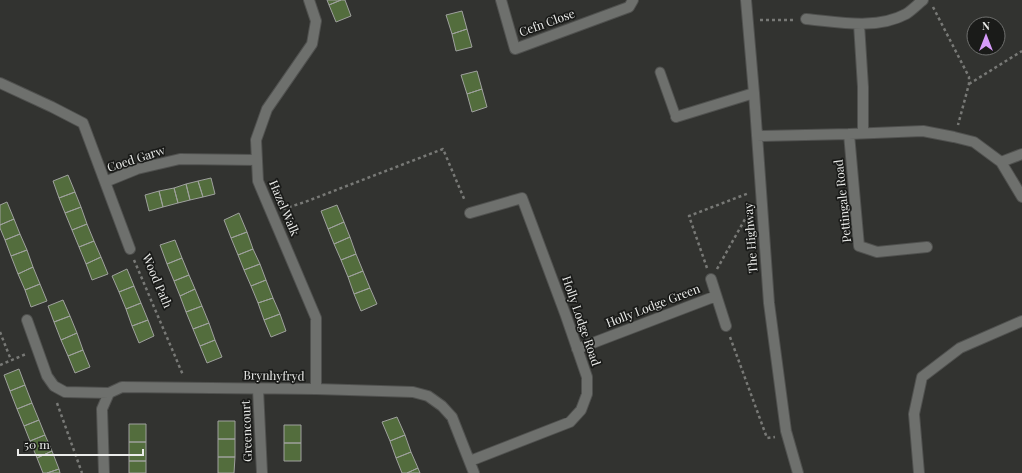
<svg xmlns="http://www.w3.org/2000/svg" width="1022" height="473" font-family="'Playfair Display',serif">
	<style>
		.building { fill: #536d3d; stroke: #9fa19e }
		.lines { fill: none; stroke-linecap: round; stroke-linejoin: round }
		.lane-casing { stroke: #50514f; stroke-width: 11 }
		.street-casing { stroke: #50514f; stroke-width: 12 }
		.path { stroke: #787976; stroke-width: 2.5; stroke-dasharray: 3 3; stroke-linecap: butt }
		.lane { stroke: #6e706d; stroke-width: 9 }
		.street { stroke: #6e706d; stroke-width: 10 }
		.labels { text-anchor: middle; stroke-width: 3.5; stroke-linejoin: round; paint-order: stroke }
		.street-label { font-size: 12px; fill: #ebecea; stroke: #1a1b19 }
	</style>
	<rect width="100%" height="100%" fill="#323330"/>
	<path class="building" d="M327,0H341L329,5Z
		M341,0H345L351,16L336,22L329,5Z
		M462,11L467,29L452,34L446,15Z
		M467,29L472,47L456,51L452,34Z
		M477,71L482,89L467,94L461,75Z
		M482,89L487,107L472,112L467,94Z
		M68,175L75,192L59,198L53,181Z
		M211,178L215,194L203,197L198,181Z
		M198,181L203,197L190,200L186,184Z
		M186,184L190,200L178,203L174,188Z
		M174,188L178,203L163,207L159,191Z
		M159,191L163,207L149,211L145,195Z
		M75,192L81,207L65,213L59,198Z
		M7,202L14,219L0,225V205Z
		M337,205L344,222L328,229L321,211Z
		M81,207L87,224L72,230L65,213Z
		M239,213L247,232L231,238L224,220Z
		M14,219L20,234L5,240L0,228V225Z
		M344,222L350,237L334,244L328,229Z
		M87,224L94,241L79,247L72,230Z
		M247,232L253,249L238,255L231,238Z
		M20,234L27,250L11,256L5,240Z
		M350,237L356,254L341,260L334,244Z
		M175,240L182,258L167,264L160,245Z
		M94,241L101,257L86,264L79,247Z
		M253,249L260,264L244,270L238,255Z
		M27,250L33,267L18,274L11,256Z
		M356,254L363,271L348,277L341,260Z
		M101,257L108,274L92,280L86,264Z
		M182,258L189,275L174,281L167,264Z
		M260,264L266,280L251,286L244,270Z
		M33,267L40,284L25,290L18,274Z
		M127,269L134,286L119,292L112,276Z
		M363,271L370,288L354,294L348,277Z
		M189,275L195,289L180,296L174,281Z
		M266,280L273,298L258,303L251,286Z
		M40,284L47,301L31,307L25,290Z
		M134,286L141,303L126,309L119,292Z
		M370,288L377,304L361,311L354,294Z
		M195,289L202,306L186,312L180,296Z
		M273,298L280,314L264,320L258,303Z
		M63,300L70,316L54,322L48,306Z
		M141,303L148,320L132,326L126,309Z
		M202,306L209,323L193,329L186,312Z
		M280,314L286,331L271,337L264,320Z
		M70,316L77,333L61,340L54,322Z
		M148,320L154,336L139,343L132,326Z
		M209,323L215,340L200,346L193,329Z
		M77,333L83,350L68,356L61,340Z
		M215,340L222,357L207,363L200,346Z
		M83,350L90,367L75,373L68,356Z
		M19,369L25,385L10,391L4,375Z
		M25,385L32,403L17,409L10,391Z
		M32,403L39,420L24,426L17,409Z
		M397,417L405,435L390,441L382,422Z
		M39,420L45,435L30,441L24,426Z
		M218,421H235V439H218Z
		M129,424H146V442H129Z
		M284,425H301V443H284Z
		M45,435L52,451L37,458L30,441Z
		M405,435L411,452L396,458L390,441Z
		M218,439H235V457H218Z
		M129,442H146V461H129Z
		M284,443H301V461H284Z
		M52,451L59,469L47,473H43L37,458Z
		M411,452L418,468L407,473H402L396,458Z
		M218,457H235L234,473H218Z
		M129,461H146V473H129Z
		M418,468L420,473H407Z
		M59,469L60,473H47Z"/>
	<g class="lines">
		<defs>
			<path id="lane" d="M660,72L676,117"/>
			<path id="street" d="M309,0L316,21L312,44L267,109L256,140L258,181L316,318V389
				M501,0L515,49L629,7L633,0
				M746,0L754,93L769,303L786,431L798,473
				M806,19C839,22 876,30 906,14C912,10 918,4 923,0
				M859,24L863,87V133
				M0,83L52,107L83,123L105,182L137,169L180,159L257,160
				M676,117L754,93
				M849,134L859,246L877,252L927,247
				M757,136L849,134L923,131L954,137L974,142L1001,162L1022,197
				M1001,162L1022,154
				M105,182L130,249
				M711,279L726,326
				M27,320L47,376L54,386L65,392L109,393
				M577,349L716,296
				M258,389L262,473
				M470,461L570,422L581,410L587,394V377L566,316L522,198L470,213
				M104,473L102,409L109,393L122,387L316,389L413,392L428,396L442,406L452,417L474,473
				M919,473L914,414L922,377L960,348L1022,321"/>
		</defs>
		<use href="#lane" class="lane-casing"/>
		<use href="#street" class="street-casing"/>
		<path class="path" d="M933,7L969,77V84L958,125
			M760,20H793
			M969,84L1022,51
			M283,209L305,202L443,149L465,201
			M134,260L183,375
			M707,268L689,216L749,193
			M717,269L749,212
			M0,332L11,360
			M730,337L767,438L775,437
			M0,365L26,354
			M57,403L82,473"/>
		<use href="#lane" class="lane"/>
		<use href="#street" class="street"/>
	</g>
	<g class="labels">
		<g class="street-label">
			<text transform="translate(547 23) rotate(-20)" y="4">Cefn Close</text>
			<text transform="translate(136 159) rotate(-18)" y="4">Coed Garw</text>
			<text transform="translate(843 201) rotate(-96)" y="4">Pettingale Road</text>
			<text transform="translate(284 208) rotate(67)" y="4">Hazel Walk</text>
			<text transform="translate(751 238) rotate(-94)" y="4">The Highway</text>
			<text transform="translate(157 281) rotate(67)" y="4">Wood Path</text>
			<text transform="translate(653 306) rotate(-21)" y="4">Holly Lodge Green</text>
			<text transform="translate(581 321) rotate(71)" y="4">Holly Lodge Road</text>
			<text transform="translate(274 376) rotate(1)" y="4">Brynhyfryd</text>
			<text transform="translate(247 431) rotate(-92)" y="4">Greencourt</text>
		</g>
	</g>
	<g transform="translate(986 36)"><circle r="19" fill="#1a1b19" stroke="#6e6f6d"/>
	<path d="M0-3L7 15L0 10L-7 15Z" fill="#d69bfa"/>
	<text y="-6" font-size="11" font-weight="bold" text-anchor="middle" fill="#ebecea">N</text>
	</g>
	<path d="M18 449v6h125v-6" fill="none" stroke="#ebecea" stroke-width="2"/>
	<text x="24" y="449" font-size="12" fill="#ebecea" stroke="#1a1b19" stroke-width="3" paint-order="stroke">50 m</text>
</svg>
